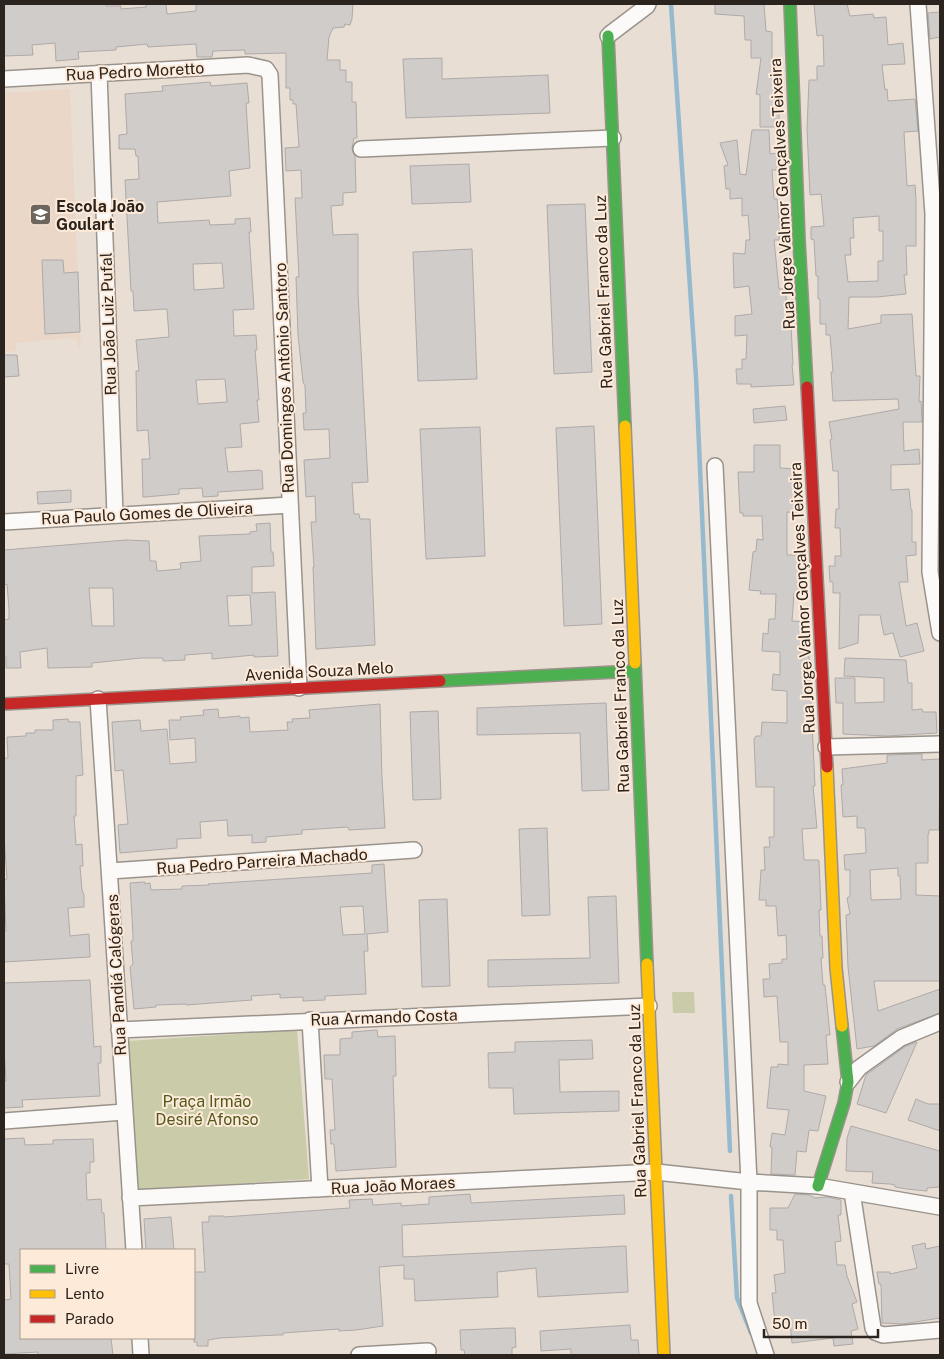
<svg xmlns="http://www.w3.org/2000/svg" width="944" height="1359" font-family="'Public Sans',sans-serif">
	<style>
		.built { fill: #ead7c7 }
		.green { fill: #cacba8 }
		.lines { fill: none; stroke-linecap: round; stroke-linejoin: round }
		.stream { stroke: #95bace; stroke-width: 4.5 }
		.building { fill: #d0ccca; stroke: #aeaaa9; fill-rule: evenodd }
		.street-casing { stroke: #9a938b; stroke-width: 18 }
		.fast-casing { stroke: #9a938b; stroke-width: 14 }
		.slow-casing { stroke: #9a938b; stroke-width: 14 }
		.jam-casing { stroke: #9a938b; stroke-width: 14 }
		.street { stroke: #fcfaf9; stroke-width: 15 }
		.fast { stroke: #4caf50; stroke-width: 11 }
		.slow { stroke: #ffc107; stroke-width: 11 }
		.jam { stroke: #c62828; stroke-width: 11 }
		.labels { text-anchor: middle; stroke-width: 4; stroke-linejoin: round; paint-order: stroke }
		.street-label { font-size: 16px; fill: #2b241e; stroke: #feead9 }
		.poi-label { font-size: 16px; font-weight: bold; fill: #2b241e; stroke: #feead9; text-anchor: start }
		.park-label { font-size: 16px; fill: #525a1b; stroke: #feead9 }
	</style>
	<rect width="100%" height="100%" fill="#e8ded4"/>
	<path class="built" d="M70,89L81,347L78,348L77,340L70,338L16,343V351L4,352V93Z"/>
	<path class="green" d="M672,992H694L695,1013H673Z
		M297,1030L309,1179L137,1190L127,1041Z"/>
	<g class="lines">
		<path class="stream" d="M671,4L696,377L730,1151
			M731,1196L737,1298L751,1333"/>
	</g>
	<path class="building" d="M4,4H106V6H121V9L146,7V4H166L167,14L196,11V4H353L352,19L350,25L345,24L344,27L333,28L329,37L327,60H340V70H346V82H352V102H356L357,138H354L352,149L355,156L356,192L343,193V205L331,206L333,235L358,234V293L368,482L352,483L354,514H359L360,519H370L375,645L316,649L313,567H314L311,522H316L315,496L306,497L304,460L330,458L329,429L304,430L303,413H306L305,386L303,382L298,335L296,277H299L295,198H302L301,170L286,171L285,148L299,147L296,104H293V100H290V88H286V53L245,54V50L213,51L212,57H197L196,44L148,47L147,44L116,47V50L78,52L79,59L56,61L55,43L32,45L33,55L4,56Z
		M715,4H764L766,31L772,32V62L780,64L781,85L776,113H779V127H760V95L756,94L761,58H751V40H745L744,16L715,14Z
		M814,4H847L850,16L873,14L874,18L886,17L888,45L903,43L905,64L882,65L885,90L887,89L888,101L915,99L918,131L904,132L907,186L915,185L916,199V246H906L907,275H904L906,294L877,297H849L848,329L881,323V315L912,314L916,376H920L919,402L921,401L922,422H903L904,451L919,449L920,464L891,465V490L909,489L911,510H912V542H916V555L906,556L908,582H899L906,626L917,623L924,651L900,657L893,633L884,635L880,615H859L858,643L839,649L840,593H833V582H830L829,566H835V556H841L840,528H835L836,509H839L838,471H833L830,440L832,439L829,422L899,409L898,399L833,401L831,372H833L830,335H826V324H820V299H818V276H816L814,240L811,239V227L824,226L821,194L810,195L807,129L809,80H817V66H824L823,35L817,36ZM879,216V231H883V261H878V281L848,282L845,255H851L850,238H854L853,218Z
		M940,12V37L930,39L928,13Z
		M442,58V79L548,75L550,113L406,118L403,59Z
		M210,82L211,86L247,83L249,103H246L250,168L229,171L231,196L157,202L158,223L209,220L210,225L235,224V219L250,218L251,232H249L254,309L233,310L234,336L256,335L257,350H255L259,400H257L259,422L240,424L242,447L225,448L228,472L259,470L262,471L263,489L218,492V496L203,497L202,488L179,489V494L145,497H143L142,459H150L148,430L137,431L136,371H139L136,340L169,337L167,309L134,311L133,291H131L125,180L139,179L138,156H136L135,149H119V135L127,134L125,94L163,91L162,86ZM222,263L224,288L194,290L193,264ZM225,379L227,402L198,404L196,380Z
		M752,130H769L770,154L779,153L780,170H772L774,199H777L780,228L779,240H774L779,289H785L787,305H790L793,365H792L794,385L751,387V384H737L736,369H742V359H746L747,335L735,336V316L752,314L749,286L734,288L733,253L745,254L746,240H750L748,215L742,216V198L730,199V189H726L724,166L728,165L720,143L737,140L740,174L746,175Z
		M469,164L471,202L412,204L410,166Z
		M585,204L592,372L554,374L547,205Z
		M472,249L477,379L418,381L413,252Z
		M42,260H63L64,273L78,272L80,332L45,334Z
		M4,355H17L19,376L4,377Z
		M785,406L787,420L754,423L753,409Z
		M594,426L602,624L564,626L556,428Z
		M480,427L485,556L426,559L420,429Z
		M754,445H780V468L799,469L801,513L787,512V555H800L798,593H794L792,621L804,622L803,635H808L815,786H813L817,828L802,829L804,860H818L819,861L821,910H819L820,936H822L823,958H821L823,985H825L830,1035H826L828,1064L804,1065V1091L826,1096L818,1131L809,1130L806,1152L797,1151L795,1175L771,1174L772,1147H770L772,1133L785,1135L789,1110L767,1108L771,1067H778V1064L788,1065V1042H780L777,996L764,997L763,979H770L769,964L782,963V959H787L786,935L778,936L776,906H766V900H759L761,870H765L764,847H770L769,837H774V787H756L754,739L756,736H761L762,722L787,723V691L772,690L773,674L780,675V652L762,651L763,633L768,634L769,619H775L776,594H760L761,591L749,590L753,552L756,551L757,539L763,540L762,516H743V513H740L738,472H754Z
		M71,490V502L38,504L37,492Z
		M270,523L271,552H273L274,566L252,567V593L275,592L278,656L254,657V655L212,659V653L185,655V660L163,661V658H141L92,663V667L48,668L47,648L20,652L21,668H6V657H4V620L9,619V609L7,584L4,585V550L126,540L149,541L150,561H156L157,571L181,569L180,563L201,561L199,536L250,534V532L257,531L256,524ZM89,588H113L114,626H92ZM250,595L252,625L229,626L227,596Z
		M845,658L906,660L908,683H912V710L922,709L923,712H936L937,733L887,736L843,734V703H836L835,678H855V703L884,702V678L844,676Z
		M606,703L609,790L582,791L580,733L477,735V708Z
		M380,704L382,778L385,828L349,830L348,827L302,830V834L266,837V842L252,843V835L228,836L227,820L200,822L201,838L177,839V848L120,853L118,825L128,824L123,770L115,771L112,722L140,720L141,731L167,729L170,764L196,762L195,738L170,740L169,720H181L180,717L204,715L203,710L218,709L219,718L240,716V718L249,717L250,732L288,730L287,722H293L292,719L310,718L309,710Z
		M438,711L441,799L413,800L410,712Z
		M68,719L69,722H80L83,775L76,776V816H74L76,845L82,844L83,866H80L82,890L84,895V907L68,908L70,936L89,934L90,957L4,962V931H6L4,880L7,879L4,835V758H8L7,737L26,736V733H35V730H53V720Z
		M922,754V760L940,759L939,830H929V834H928V863H916V895L940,896V981H874L878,1011L940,989V1013L897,1029L874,1046L857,1049L848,967L846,915L850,914L847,898L850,896V870H845L844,855L866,853L865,828H857V816L843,817L841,785H843L842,769L887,763V755ZM898,868V876H900L901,899L871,900L870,870Z
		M547,828L550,915L522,916L519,829Z
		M384,864L388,932L367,934L368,951H364L366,994L325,996V1000L303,1001V997L280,998V994L251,996L252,1000L186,1005V1004L156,1005V1007L134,1009L130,967L133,964L131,941H133V935L130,883L145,882V884L150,883L151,890L182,889V886L209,885L208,884L372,873V865ZM363,906L365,934L343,935L340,907Z
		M616,896L619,983L488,987V960L590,958L588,897Z
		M447,899L450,986L422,987L419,900Z
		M90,980L94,1047L101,1046V1063H98L100,1096L22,1100L23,1107L4,1108V1081H6L4,1048V983Z
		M377,1030L378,1037L395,1036L396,1076H393L396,1167L336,1171L334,1144H331L330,1130H335L332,1079H325L324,1055H340V1039L352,1038V1032Z
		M592,1040L593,1059L559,1060L560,1092L619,1091V1111L514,1114L513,1088H489L488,1053L515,1052V1042Z
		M917,1042L886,1113L857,1104L866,1075L906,1046Z
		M916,1099L928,1104H940V1131L908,1120Z
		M851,1126L940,1151V1187L927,1188V1191L907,1189L895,1187V1185L890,1184L872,1183L873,1172L846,1171L847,1138Z
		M24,1138L25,1145L53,1144V1140L93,1139L94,1162H90V1173H86L87,1200L101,1199L102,1213H104L106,1250H21V1338H111L113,1355H38V1352L4,1354V1300L11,1299L9,1264H4V1139Z
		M470,1194L471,1203L624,1195L625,1214L402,1225L403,1257L626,1246L628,1292L538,1297L536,1268L497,1272L498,1297L415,1301L414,1279H404V1265L379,1267L383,1326L356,1330L339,1331V1329L283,1333V1335H277L220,1338L208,1340V1346H197V1342H194V1272H205L202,1222H209V1216H224V1217L350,1208L349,1200L372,1199L373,1205H375L401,1203V1206L429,1204V1197Z
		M795,1194L809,1195L815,1198L828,1197L841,1200V1215H838L841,1241L835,1242L837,1265H845L847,1276L857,1302L852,1304L858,1329L851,1331L853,1344L834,1346L833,1338L792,1343L790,1322L775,1323L772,1293H776L774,1275L785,1273L783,1240H777V1230H770V1208H788Z
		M171,1217L174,1250H146L144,1219Z
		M925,1243L926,1249L940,1246V1318L903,1324L882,1323L881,1284H879L877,1272H890V1274L917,1268L912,1246Z
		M630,1325L631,1340H638L639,1355H571V1349L541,1351L540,1331Z
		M508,1328H515L516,1347L512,1348V1355H465L464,1350H461L460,1330Z"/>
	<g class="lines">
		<defs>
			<path id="street" d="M918,4L933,214L930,572L940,633
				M608,36L610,34L647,6L648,4
				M99,73L115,515
				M4,79L248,65L266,69L270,75L299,688
				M361,149L613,138
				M715,466L749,1182V1303L766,1355
				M4,522L290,505
				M98,699L134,1250
				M826,747L940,744
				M110,871L414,850
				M310,1020L320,1189
				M119,1030L649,1006
				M848,1082L859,1068L901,1038L940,1022
				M4,1121L124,1112
				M852,1192L873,1328L875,1332L883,1335L940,1330
				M130,1198L656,1172L749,1182L818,1186L940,1207
				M140,1338L141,1355
				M359,1355L428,1351"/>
			<path id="fast" d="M790,4L799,240L807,387
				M608,36L625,426
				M635,663L647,964
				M440,681L635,671
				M818,1186L844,1103L848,1082L842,1026"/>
			<path id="slow" d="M625,426L635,663
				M827,767L836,968L842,1026
				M647,964L664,1355"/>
			<path id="jam" d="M807,387L827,767
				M4,704L440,681"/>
		</defs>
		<use href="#street" class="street-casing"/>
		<use href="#fast" class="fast-casing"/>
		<use href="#slow" class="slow-casing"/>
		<use href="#jam" class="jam-casing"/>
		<use href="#street" class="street"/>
		<use href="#fast" class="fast"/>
		<use href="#slow" class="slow"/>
		<use href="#jam" class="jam"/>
	</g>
	<defs>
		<symbol id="school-square" viewBox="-11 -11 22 22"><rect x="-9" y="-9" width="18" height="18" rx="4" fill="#6d655e" stroke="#feead9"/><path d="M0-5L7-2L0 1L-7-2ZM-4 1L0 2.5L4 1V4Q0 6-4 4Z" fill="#fff"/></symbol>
	</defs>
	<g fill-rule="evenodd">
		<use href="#school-square" x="28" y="202" width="25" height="25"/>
	</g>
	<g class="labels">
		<g class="street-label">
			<text transform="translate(135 71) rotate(-3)" y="6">Rua Pedro Moretto</text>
			<text transform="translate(782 194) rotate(-93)" y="6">Rua Jorge Valmor Gonçalves Teixeira</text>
			<text transform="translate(603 292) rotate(-92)" y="6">Rua Gabriel Franco da Luz</text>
			<text transform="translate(108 324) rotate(-92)" y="6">Rua João Luiz Pufal</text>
			<text transform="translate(284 378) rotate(-92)" y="6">Rua Domingos Antônio Santoro</text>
			<text transform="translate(147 513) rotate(-3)" y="6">Rua Paulo Gomes de Oliveira</text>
			<text transform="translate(802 598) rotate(-93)" y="6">Rua Jorge Valmor Gonçalves Teixeira</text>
			<text transform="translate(319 671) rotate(-3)" y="6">Avenida Souza Melo</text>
			<text transform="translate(620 696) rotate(-92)" y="6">Rua Gabriel Franco da Luz</text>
			<text transform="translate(262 861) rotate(-4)" y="6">Rua Pedro Parreira Machado</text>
			<text transform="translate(116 975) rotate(-93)" y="6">Rua Pandiá Calógeras</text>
			<text transform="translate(384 1017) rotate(-2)" y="6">Rua Armando Costa</text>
			<text transform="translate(637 1101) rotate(-92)" y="6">Rua Gabriel Franco da Luz</text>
			<text transform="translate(393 1185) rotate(-3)" y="6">Rua João Moraes</text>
		</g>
		<g class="poi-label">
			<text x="56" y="212">Escola João<tspan x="56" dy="18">Goulart</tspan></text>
		</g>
		<g class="park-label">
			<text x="207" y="1107">Praça Irmão<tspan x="207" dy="18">Desiré Afonso</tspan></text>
		</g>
	</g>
	<rect width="944" height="1359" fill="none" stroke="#2b241e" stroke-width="10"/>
	<rect x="20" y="1249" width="175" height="90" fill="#feead9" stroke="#aa9b8e"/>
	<rect x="30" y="1265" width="25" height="8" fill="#4caf50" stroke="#aa9b8e"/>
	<text x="65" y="1274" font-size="15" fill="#2b241e">Livre</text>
	<rect x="30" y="1290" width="25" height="8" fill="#ffc107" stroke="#aa9b8e"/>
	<text x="65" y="1299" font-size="15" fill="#2b241e">Lento</text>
	<rect x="30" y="1315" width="25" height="8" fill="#c62828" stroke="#aa9b8e"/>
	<text x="65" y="1324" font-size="15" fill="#2b241e">Parado</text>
	<path d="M764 1329v8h114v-8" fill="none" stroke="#2b241e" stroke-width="2.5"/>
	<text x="772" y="1329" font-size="15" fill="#2b241e" stroke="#feead9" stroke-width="4" paint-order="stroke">50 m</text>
</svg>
